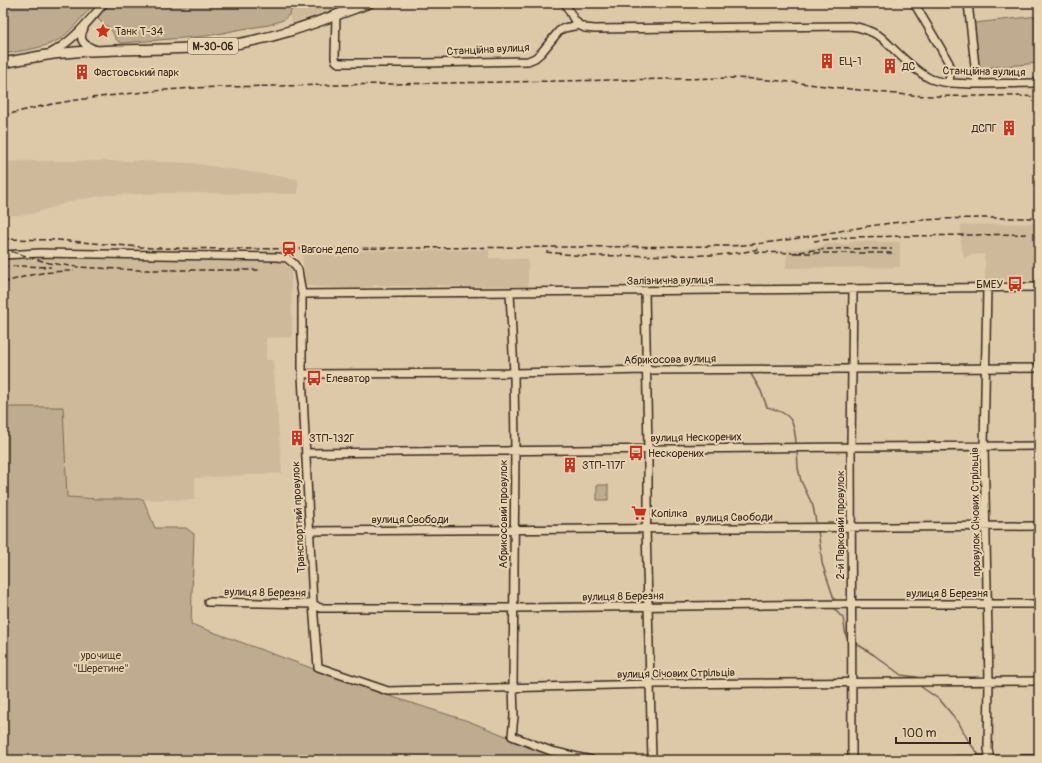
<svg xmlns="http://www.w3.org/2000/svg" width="1042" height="763" font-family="Pangolin,sans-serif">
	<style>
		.built { fill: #ceb99b }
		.green { fill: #bfab8f; stroke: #7d6a56 }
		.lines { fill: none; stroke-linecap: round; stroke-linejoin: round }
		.stream { stroke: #725f4d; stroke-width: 1.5 }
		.minor-casing { stroke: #3b2a1e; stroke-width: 10 }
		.major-casing { stroke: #3b2a1e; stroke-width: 12 }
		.minor { stroke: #e7d2b1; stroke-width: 7 }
		.major { stroke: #e7d2b1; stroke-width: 9 }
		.rail { stroke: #3b2a1e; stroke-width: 1.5; stroke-dasharray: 6 3; stroke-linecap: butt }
		.labels { text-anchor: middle; stroke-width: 4; stroke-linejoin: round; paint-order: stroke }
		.shield { fill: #e7d2b1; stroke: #6f5c4a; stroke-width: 1 }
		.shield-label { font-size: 10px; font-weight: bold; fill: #3b2a1e }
		.poi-label { font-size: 11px; fill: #3b2a1e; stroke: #e7d2b1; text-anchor: start }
		.street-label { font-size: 11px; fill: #3b2a1e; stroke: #e7d2b1 }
		.park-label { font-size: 11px; fill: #4f3d2f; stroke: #e7d2b1 }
	</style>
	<rect width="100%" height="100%" fill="#ddc8a8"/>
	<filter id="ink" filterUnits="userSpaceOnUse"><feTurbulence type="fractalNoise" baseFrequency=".025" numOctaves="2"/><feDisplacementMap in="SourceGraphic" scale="8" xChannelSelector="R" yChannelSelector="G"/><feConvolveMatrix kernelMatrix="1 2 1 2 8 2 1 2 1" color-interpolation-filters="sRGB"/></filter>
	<g filter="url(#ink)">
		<path class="built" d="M294,3H350L292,23L289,15L294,5Z
			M31,161H139L191,163L298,179V194L173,193L108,195L75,200L31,214L3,216V162Z
			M1039,223V280L985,281V262L984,254L970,255L964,258L961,241V225Z
			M850,241L900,242V267L786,268L787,250L819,247L825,244H849Z
			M489,250V258L528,259V286H474V287L437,285L436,287H430L373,285V287L350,288L307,286L305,282L302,251Z
			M38,256L280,261L291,269L292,337L266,338V360H273L282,473L195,478V500L98,499L67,497L63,407H11L3,409V259L17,258L35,261Z"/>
		<path class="green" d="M3,3H95C84,14 75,27 63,37C49,48 20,51 3,54Z
			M109,3H294V5L289,15L283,20L269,25L242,29L207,36L122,43C113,40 116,36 111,30C108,25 102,24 98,19L99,14Z
			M1039,16V63L983,68L979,65L974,23Z
			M11,407H63L67,497L98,499H143L155,528H186L194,534L191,624L377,692L468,721L511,738L579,760H3V409Z
			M597,485H608V500H597Z"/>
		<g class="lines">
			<path class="stream" d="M751,374L761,391L767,407C774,409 786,412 790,419C794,424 796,438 796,445
				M797,450L798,468L801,481L813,506L816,522
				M818,531L821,552L822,563L834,599
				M835,610L843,618L846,636L849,639
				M854,642L874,655L901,675L917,677
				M920,686L940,700L959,723L969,742L979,755"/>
			<defs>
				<path id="minor" d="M565,3L573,18L579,25
					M914,3L940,47L949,63L950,74L949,83
					M968,3L977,84
					M336,15L335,58L336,61L339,63H424L528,61L535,58L541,53L559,31L564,28L579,25L585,28L595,29L850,26C862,27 871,31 881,37C895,50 914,71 931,79C943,84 958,83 971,84C994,84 1016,83 1039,83
					M84,28C77,41 85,46 97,50
					M51,53C73,41 88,22 104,3
					M3,255L40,253L277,257L287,258L294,264L298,270L302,294V374L313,604L318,667L388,691L649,684L1039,681
					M987,288L984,447L989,681L988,749L990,760
					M645,291L648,449V508L646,528L652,760
					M510,293L514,373L515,450L513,687L514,716L512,736L551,751L591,760
					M302,294L1039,287
					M302,374L514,373L646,370L1039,368
					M306,453L851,447L1039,446
					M310,531L1039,526
					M208,602L313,604L320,608H514L852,604H1039
					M852,760L851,447L853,289
					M954,760L1039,759"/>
				<path id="major" d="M3,63C23,59 43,55 63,53C115,48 168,51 221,46C273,40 320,21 369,3"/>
			</defs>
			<use href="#minor" class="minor-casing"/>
			<use href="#major" class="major-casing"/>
			<use href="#minor" class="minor"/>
			<use href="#major" class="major"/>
			<path class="rail" d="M3,116C40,105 78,99 117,95C151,91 185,88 220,87L729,78C790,79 850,91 911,95C953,98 996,94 1039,97
				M3,239L58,240L152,248L242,249L727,246C780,244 831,231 884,224C935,217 987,218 1039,218
				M814,241L851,237L1029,234
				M3,249L49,263L77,267L138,270H261
				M546,252L583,256L718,255L744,252L759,249
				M754,252L798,253
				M892,253H792C825,247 859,249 892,249
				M3,267L18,266L51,267
				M3,283C19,278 35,273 52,272C59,271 67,271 74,271"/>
		</g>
	</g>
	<defs>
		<symbol id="sight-bare" viewBox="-9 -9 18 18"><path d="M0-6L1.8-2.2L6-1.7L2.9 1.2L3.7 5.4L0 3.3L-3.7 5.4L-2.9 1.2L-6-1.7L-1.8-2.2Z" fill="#c8321e" stroke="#e7d2b1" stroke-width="2.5" paint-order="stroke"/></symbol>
		<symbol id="building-bare" viewBox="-9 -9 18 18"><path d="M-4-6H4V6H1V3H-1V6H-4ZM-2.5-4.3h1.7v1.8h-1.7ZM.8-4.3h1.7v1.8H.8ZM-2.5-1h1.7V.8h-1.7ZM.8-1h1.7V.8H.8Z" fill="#c8321e" stroke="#e7d2b1" stroke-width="2.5" paint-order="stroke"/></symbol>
		<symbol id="station-bare" viewBox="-9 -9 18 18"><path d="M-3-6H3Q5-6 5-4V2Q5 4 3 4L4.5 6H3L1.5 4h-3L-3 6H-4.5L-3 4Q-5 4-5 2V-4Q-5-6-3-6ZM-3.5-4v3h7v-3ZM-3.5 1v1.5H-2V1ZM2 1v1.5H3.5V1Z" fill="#c8321e" stroke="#e7d2b1" stroke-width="2.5" paint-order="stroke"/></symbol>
		<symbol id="bus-bare" viewBox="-9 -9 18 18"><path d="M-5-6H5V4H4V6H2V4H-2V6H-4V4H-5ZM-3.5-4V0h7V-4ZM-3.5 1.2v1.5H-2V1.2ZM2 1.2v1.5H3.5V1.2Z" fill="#c8321e" stroke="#e7d2b1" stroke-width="2.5" paint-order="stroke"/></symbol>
		<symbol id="supermarket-bare" viewBox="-9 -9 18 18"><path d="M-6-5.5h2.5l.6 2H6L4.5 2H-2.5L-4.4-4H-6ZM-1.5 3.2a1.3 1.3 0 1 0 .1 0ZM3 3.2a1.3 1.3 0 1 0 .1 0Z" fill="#c8321e" stroke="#e7d2b1" stroke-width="2.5" paint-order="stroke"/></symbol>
	</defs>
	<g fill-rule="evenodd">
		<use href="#sight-bare" x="92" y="20" width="22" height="22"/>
		<use href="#building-bare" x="816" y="50" width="22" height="22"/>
		<use href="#building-bare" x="879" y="55" width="22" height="22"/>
		<use href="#building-bare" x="71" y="61" width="22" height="22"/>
		<use href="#building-bare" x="998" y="117" width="22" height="22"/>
		<use href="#station-bare" x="278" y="238" width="22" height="22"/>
		<use href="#bus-bare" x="1004" y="273" width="22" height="22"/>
		<use href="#bus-bare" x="303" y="367" width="22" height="22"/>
		<use href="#building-bare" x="286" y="427" width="22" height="22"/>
		<use href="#bus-bare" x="625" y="442" width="22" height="22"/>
		<use href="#building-bare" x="559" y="454" width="22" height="22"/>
		<use href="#supermarket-bare" x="628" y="502" width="22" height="22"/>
	</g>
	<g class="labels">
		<rect class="shield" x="188" y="38" width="50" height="16" rx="3"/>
		<g class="shield-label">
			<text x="213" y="50">М-30-06</text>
		</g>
		<g class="poi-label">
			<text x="115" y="35">Танк Т-34</text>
			<text x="839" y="65">ЕЦ-1</text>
			<text x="902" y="70">ДС</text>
			<text x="94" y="76">Фастовський парк</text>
			<text x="997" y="132" text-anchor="end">ДСПГ</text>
			<text x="301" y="253">Вагоне депо</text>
			<text x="1003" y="288" text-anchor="end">БМЕУ</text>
			<text x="326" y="382">Елеватор</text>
			<text x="309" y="442">ЗТП-132Г</text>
			<text x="648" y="457">Нескорених</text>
			<text x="582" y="469">ЗТП-117Г</text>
			<text x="651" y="517">Копілка</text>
		</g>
		<g class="street-label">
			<text transform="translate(488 49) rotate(-3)" y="4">Станційна вулиця</text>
			<text transform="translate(984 71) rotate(1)" y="4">Станційна вулиця</text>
			<text transform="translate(670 280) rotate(-1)" y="4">Залізнична вулиця</text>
			<text transform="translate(670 359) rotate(-1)" y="4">Абрикосова вулиця</text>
			<text transform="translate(696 437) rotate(-1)" y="4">вулиця Нескорених</text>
			<text transform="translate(975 512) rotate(-91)" y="4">провулок Січових Стрільців</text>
			<text transform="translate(503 514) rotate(-90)" y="4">Абрикосовий провулок</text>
			<text transform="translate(298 517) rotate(-93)" y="4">Транспортний провулок</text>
			<text transform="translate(734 517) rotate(-1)" y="4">вулиця Свободи</text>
			<text x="410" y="523">вулиця Свободи</text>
			<text transform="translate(840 525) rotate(-90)" y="4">2-й Парковий провулок</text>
			<text transform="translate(265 592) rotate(1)" y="4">вулиця 8 Березня</text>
			<text x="947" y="597">вулиця 8 Березня</text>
			<text transform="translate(623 596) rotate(-1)" y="4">вулиця 8 Березня</text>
			<text transform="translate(676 673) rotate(-1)" y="4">вулиця Січових Стрільців</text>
		</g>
		<g class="park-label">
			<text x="101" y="659">урочище<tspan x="101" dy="13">"Шеретине"</tspan></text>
		</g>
	</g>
	<rect width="1042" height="763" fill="none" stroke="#e7d2b1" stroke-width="16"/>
	<rect x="8" y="8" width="1026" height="747" fill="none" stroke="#3b2a1e" stroke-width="1.5" filter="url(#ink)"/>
	<path d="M896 737v6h74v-6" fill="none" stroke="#3b2a1e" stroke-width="2"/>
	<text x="902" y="737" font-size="12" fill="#3b2a1e" stroke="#e7d2b1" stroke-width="3" paint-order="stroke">100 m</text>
</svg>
